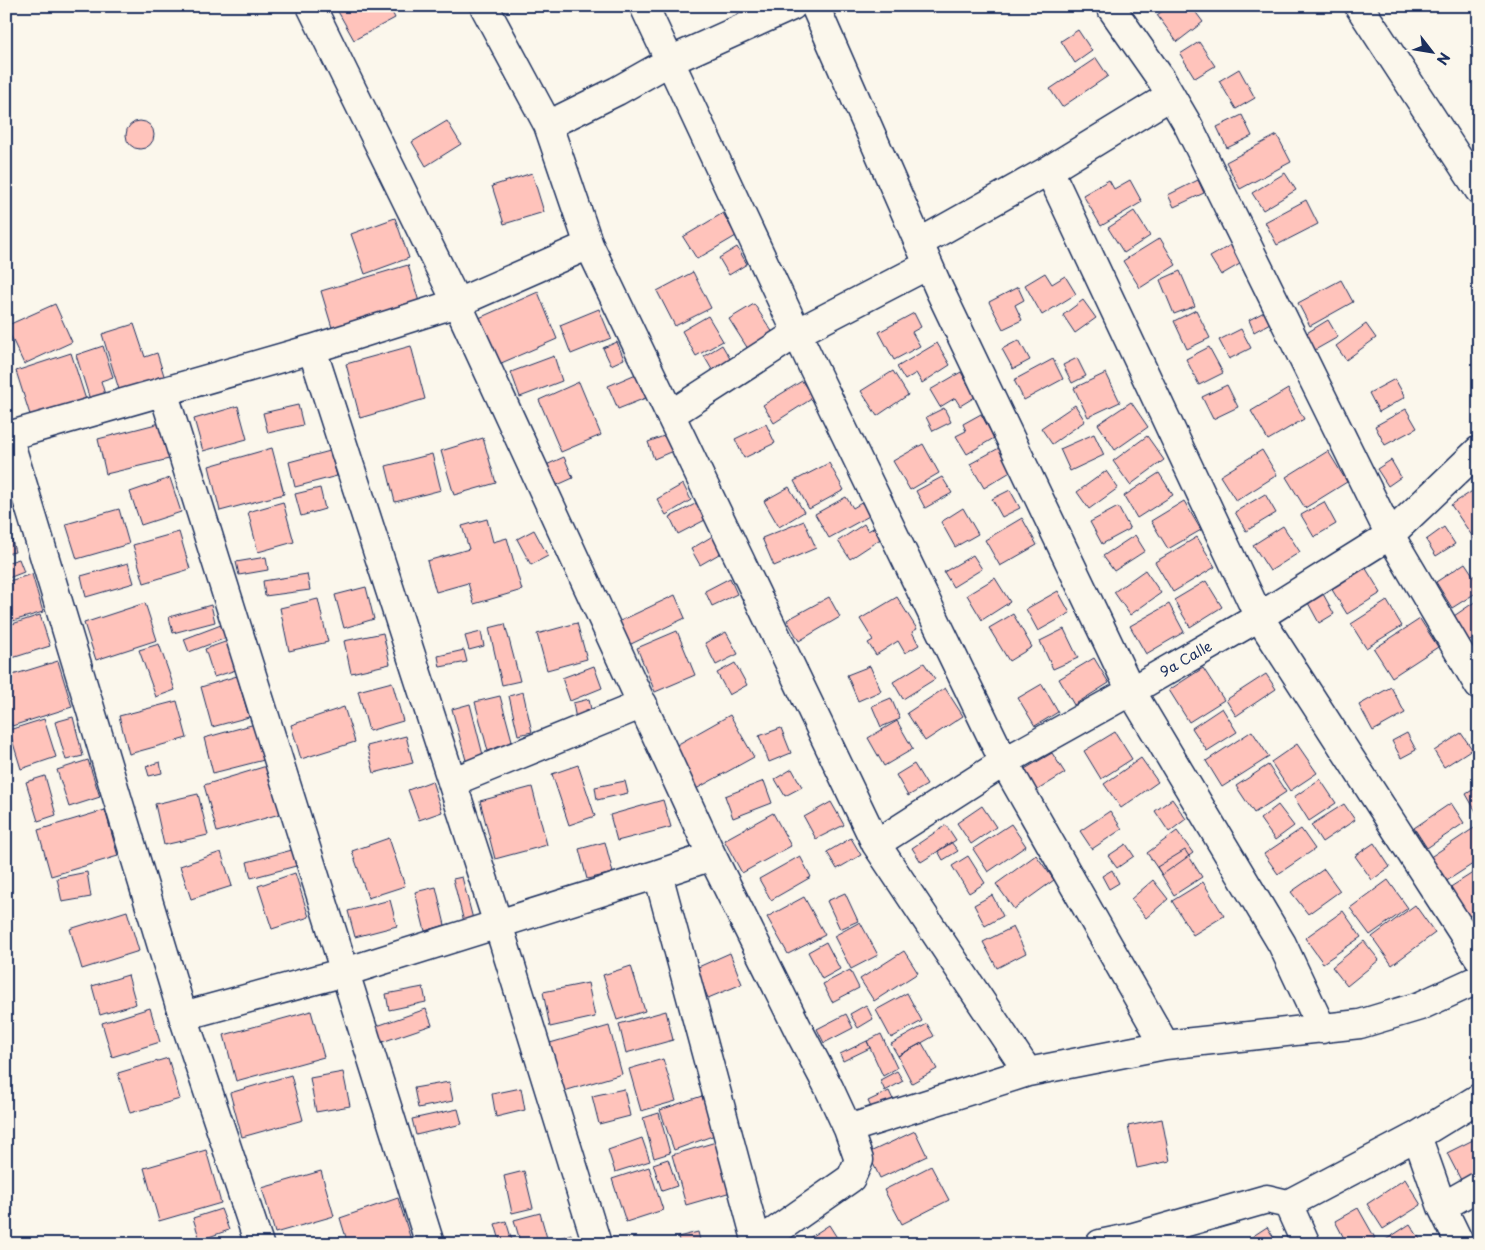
<svg xmlns="http://www.w3.org/2000/svg" width="1485" height="1250" font-family="'Playpen Sans',sans-serif">
	<style>
		.building { fill: #ffc3bb; stroke: #1b2f5e }
		.lines { fill: none; stroke-linecap: round; stroke-linejoin: round }
		.minor-casing { stroke: #1b2f5e; stroke-width: 31 }
		.minor { stroke: #fbf7ec; stroke-width: 28 }
		.labels { text-anchor: middle; stroke-width: 5; stroke-linejoin: round; paint-order: stroke }
		.street-label { font-size: 14px; fill: #1b2f5e; stroke: #fbf7ec }
	</style>
	<rect width="100%" height="100%" fill="#fbf7ec"/>
	<filter id="ink" filterUnits="userSpaceOnUse"><feTurbulence type="fractalNoise" baseFrequency=".02" numOctaves="2"/><feDisplacementMap in="SourceGraphic" scale="10" xChannelSelector="R" yChannelSelector="G"/><feConvolveMatrix kernelMatrix="1 2 1 2 8 2 1 2 1" color-interpolation-filters="sRGB"/></filter>
	<g filter="url(#ink)">
		<path class="building" d="M335,6H389L395,18L354,40Z
			M1169,6H1191L1203,22L1177,42L1157,15Z
			M1078,30L1092,51L1075,63L1061,41Z
			M1199,42L1215,66L1195,78L1180,54Z
			M1096,58L1108,76L1062,107L1050,89Z
			M1239,69L1255,98L1236,109L1219,81Z
			M1242,115L1252,136L1227,148L1217,127Z
			M447,121L461,144L426,166L412,142Z
			M126 135a14 14 0 1 1 28 0a14 14 0 1 1-28 0Z
			M1277,135L1291,162L1240,189L1226,162Z
			M532,173L544,212L504,224L492,186Z
			M1285,173L1296,190L1263,210L1252,193Z
			M1109,180L1114,189L1130,180L1142,202L1101,226L1083,195Z
			M1198,180L1204,193L1174,207L1168,195Z
			M1306,200L1318,224L1277,245L1265,222Z
			M1134,211L1150,236L1124,253L1108,228Z
			M723,213L736,236L697,259L683,237Z
			M395,218L409,258L365,274L351,234Z
			M1160,238L1176,265L1140,288L1123,261Z
			M1234,243L1245,261L1221,275L1210,257Z
			M737,247L747,264L729,275L719,258Z
			M408,265L420,305L333,331L321,291Z
			M1180,271L1195,306L1174,314L1160,280Z
			M693,272L711,308L675,326L657,291Z
			M1045,273L1052,284L1065,276L1076,294L1042,315L1025,285Z
			M1341,280L1353,302L1310,326L1298,303Z
			M1018,287L1024,300L1015,305L1022,320L1003,329L989,302Z
			M538,292L557,339L499,364L479,318Z
			M1083,300L1096,318L1075,333L1063,315Z
			M55,304L72,342L24,364L6,326Z
			M754,304L775,336L750,352L729,319Z
			M599,309L611,338L571,354L560,325Z
			M1196,310L1210,338L1187,349L1174,321Z
			M1264,312L1270,323L1254,332L1249,320Z
			M914,313L921,327L912,332L920,346L894,360L879,332Z
			M708,316L723,341L696,356L682,331Z
			M1328,320L1338,337L1315,350L1305,334Z
			M134,324L145,357L157,353L166,382L121,396L102,334Z
			M1366,324L1376,338L1346,360L1336,346Z
			M1241,329L1251,348L1229,359L1219,340Z
			M1019,340L1030,360L1013,369L1002,349Z
			M617,342L624,359L611,365L603,348Z
			M937,343L950,365L922,383L916,373L905,380L897,367Z
			M722,345L736,369L718,380L704,356Z
			M103,346L113,377L101,381L106,398L91,403L76,355Z
			M411,346L425,399L360,418L346,364Z
			M1209,347L1223,373L1199,385L1186,359Z
			M71,353L87,403L32,421L16,371Z
			M554,356L562,381L520,397L511,372Z
			M1077,358L1086,376L1072,383L1063,365Z
			M1053,359L1063,379L1024,400L1014,380Z
			M643,371L653,395L618,409L608,386Z
			M893,371L908,395L877,416L861,391Z
			M961,372L975,397L960,406L955,398L940,407L930,390Z
			M1106,373L1120,402L1088,417L1074,388Z
			M1395,379L1405,397L1379,412L1369,393Z
			M802,381L813,398L774,423L763,405Z
			M579,382L601,435L561,452L539,400Z
			M1227,385L1238,407L1213,419L1202,397Z
			M1288,389L1304,419L1268,440L1251,411Z
			M1131,402L1148,427L1115,450L1098,424Z
			M298,405L303,425L268,433L263,413Z
			M1075,405L1085,421L1052,444L1041,428Z
			M238,406L247,439L203,451L194,419Z
			M944,408L951,422L933,431L926,417Z
			M1406,409L1417,428L1385,445L1375,426Z
			M981,414L994,438L967,454L956,436L966,431L963,424Z
			M160,423L169,459L106,474L98,439Z
			M766,424L775,443L744,458L735,439Z
			M669,434L675,450L654,459L648,442Z
			M1094,434L1104,455L1070,471L1060,449Z
			M1147,436L1164,460L1130,485L1113,461Z
			M483,438L496,483L454,495L441,451Z
			M923,444L939,473L910,490L893,461Z
			M272,448L284,494L220,511L209,466Z
			M999,448L1012,471L984,488L970,464Z
			M1262,450L1277,475L1236,501L1220,476Z
			M330,451L337,476L295,487L289,462Z
			M1328,451L1347,482L1305,508L1286,477Z
			M432,454L441,490L395,502L386,466Z
			M564,457L573,478L553,487L544,466Z
			M1391,460L1401,477L1388,486L1377,469Z
			M829,463L844,490L809,509L794,481Z
			M1106,471L1118,488L1089,509L1077,492Z
			M1159,473L1173,495L1137,518L1124,496Z
			M942,477L952,493L925,508L916,491Z
			M170,478L181,512L141,525L130,492Z
			M6,484L13,506L6,508Z
			M683,484L691,500L666,515L657,499Z
			M789,487L804,512L779,527L764,501Z
			M320,488L325,509L301,516L295,494Z
			M1010,490L1020,508L1002,517L992,499Z
			M1474,490L1479,497V546L1451,505Z
			M1265,494L1276,513L1246,531L1235,512Z
			M846,497L853,508L863,502L871,515L829,538L815,514Z
			M1184,501L1201,530L1168,549L1151,521Z
			M283,502L294,542L258,552L248,512Z
			M1324,502L1336,524L1314,537L1301,515Z
			M697,503L705,520L678,534L670,517Z
			M1118,507L1130,529L1102,544L1090,522Z
			M963,508L978,534L955,547L941,522Z
			M119,509L129,544L77,559L66,524Z
			M6,517L15,552L6,554Z
			M1022,518L1037,545L1000,566L985,540Z
			M487,519L493,542L507,538L522,590L474,604L468,583L436,592L427,561L469,549L462,526Z
			M804,521L816,548L774,566L762,538Z
			M864,524L868,531L875,527L882,538L850,559L838,541Z
			M1283,526L1300,552L1270,571L1253,545Z
			M1444,527L1455,544L1436,556L1426,540Z
			M534,530L548,556L531,565L517,539Z
			M179,532L190,569L144,583L133,545Z
			M716,534L726,550L700,565L691,549Z
			M1135,535L1145,551L1114,571L1103,556Z
			M1197,537L1215,567L1173,592L1155,562Z
			M973,555L982,569L953,587L944,572Z
			M266,557L268,570L239,575L236,562Z
			M19,559L24,572L6,579V563Z
			M128,563L134,583L86,597L81,576Z
			M1465,563L1479,584V591L1452,608L1436,582Z
			M1365,567L1381,593L1347,614L1331,588Z
			M1145,570L1161,593L1130,615L1114,592Z
			M32,574L43,612L6,623V582Z
			M307,574L310,590L265,596L263,581Z
			M730,578L737,594L712,606L705,591Z
			M995,578L1010,602L982,620L967,595Z
			M1206,581L1222,607L1190,627L1174,600Z
			M366,587L374,619L344,628L335,595Z
			M1058,591L1070,613L1038,631L1026,609Z
			M1322,592L1334,614L1319,623L1307,601Z
			M675,595L685,618L629,645L618,622Z
			M829,597L840,617L799,641L787,620Z
			M897,597L917,629L912,632L919,645L905,653L898,641L876,655L868,643L873,640L860,619Z
			M318,599L328,642L289,651L280,608Z
			M1479,599V634L1467,642L1451,618Z
			M1387,601L1402,626L1366,648L1351,624Z
			M145,603L157,640L96,660L84,623Z
			M1169,604L1184,632L1146,654L1130,626Z
			M211,605L215,622L173,633L169,617Z
			M1013,614L1032,647L1009,661L989,628Z
			M40,615L50,646L9,659L6,652V626Z
			M1420,619L1438,647L1392,677L1374,649Z
			M577,623L587,659L547,670L537,634Z
			M505,624L520,681L502,685L489,628Z
			M221,625L226,638L189,652L184,639Z
			M1064,629L1078,658L1053,669L1040,641Z
			M677,631L695,675L655,692L637,648Z
			M481,632L484,646L469,650L465,636Z
			M726,632L738,654L716,665L705,643Z
			M383,633L390,664L351,673L344,641Z
			M228,641L236,670L214,677L205,649Z
			M159,644L175,690L156,697L139,650Z
			M464,650L467,662L440,667L438,656Z
			M1094,658L1109,683L1074,705L1059,679Z
			M58,661L72,707L12,726L6,706V677Z
			M735,663L747,685L729,695L717,673Z
			M924,663L935,679L903,699L893,682Z
			M594,666L602,688L570,701L562,678Z
			M870,666L881,691L858,701L847,675Z
			M1203,668L1224,700L1189,722L1169,690Z
			M1266,674L1276,689L1236,716L1226,700Z
			M237,676L249,717L212,727L201,687Z
			M392,682L403,721L369,731L358,691Z
			M1042,684L1058,712L1035,726L1018,698Z
			M1391,687L1405,713L1373,731L1359,705Z
			M945,688L963,716L925,741L907,713Z
			M523,692L532,732L518,735L509,696Z
			M500,696L514,748L489,755L475,702Z
			M891,698L900,719L881,727L872,706Z
			M589,699L593,721L577,725L573,703Z
			M177,701L187,738L129,754L119,716Z
			M470,704L484,759L467,764L452,709Z
			M344,707L355,742L301,759L291,725Z
			M1222,708L1237,732L1207,751L1192,728Z
			M730,715L754,757L696,789L673,747Z
			M73,717L83,756L66,760L55,722Z
			M44,719L56,757L21,769L9,730Z
			M897,721L913,749L884,766L868,738Z
			M255,724L264,760L213,773L204,738Z
			M781,728L791,753L769,762L759,736Z
			M1252,731L1269,757L1222,787L1206,761Z
			M1115,732L1132,759L1101,779L1084,751Z
			M1407,733L1416,750L1401,758L1392,741Z
			M1461,733L1472,749L1444,767L1434,751Z
			M406,736L413,763L374,773L367,746Z
			M1297,744L1317,773L1290,791L1271,762Z
			M1052,753L1065,773L1036,791L1023,770Z
			M1141,758L1158,782L1121,808L1104,784Z
			M88,760L100,797L69,807L57,770Z
			M160,762L162,773L149,776L146,766Z
			M914,764L927,785L908,796L896,775Z
			M270,765L283,813L217,832L204,785Z
			M578,765L595,816L569,825L552,774Z
			M1268,765L1286,792L1254,813L1236,786Z
			M792,769L802,787L785,796L775,779Z
			M45,776L56,815L38,821L26,782Z
			M1320,779L1336,803L1309,821L1294,797Z
			M432,781L442,812L419,820L408,790Z
			M625,781L628,793L597,800L595,787Z
			M764,781L772,803L733,818L725,796Z
			M1479,786V815H1478L1466,794Z
			M532,787L547,845L495,859L480,801Z
			M198,794L208,835L164,845L155,804Z
			M1172,799L1186,819L1169,832L1155,811Z
			M663,800L671,827L617,841L610,815Z
			M831,802L844,825L816,839L804,817Z
			M1451,803L1464,823L1427,848L1414,828Z
			M1344,804L1355,820L1322,842L1311,825Z
			M1278,805L1294,826L1275,840L1260,819Z
			M982,806L996,827L971,844L957,823Z
			M105,810L118,856L51,876L38,830Z
			M1110,811L1122,829L1092,849L1080,831Z
			M773,813L791,846L742,873L724,840Z
			M1011,824L1026,846L988,872L973,849Z
			M946,825L956,840L921,862L912,848Z
			M1474,828L1479,835V860L1445,882L1429,858Z
			M1301,829L1315,849L1278,874L1264,854Z
			M1177,831L1193,853L1162,875L1147,853Z
			M389,838L405,886L368,898L352,851Z
			M851,838L861,855L837,869L827,852Z
			M605,842L613,873L587,879L579,849Z
			M951,842L958,851L943,860L938,851Z
			M1374,843L1390,867L1372,880L1355,856Z
			M1126,844L1134,856L1117,868L1108,856Z
			M292,850L296,866L251,878L247,862Z
			M1185,850L1202,877L1174,895L1157,867Z
			M221,852L232,886L191,899L180,866Z
			M1036,855L1054,880L1014,909L996,884Z
			M800,856L811,877L771,900L759,879Z
			M968,856L985,883L969,893L952,866Z
			M1324,869L1340,891L1308,914L1291,892Z
			M1479,869V910L1468,917L1449,888Z
			M1112,870L1119,883L1109,889L1102,876Z
			M87,872L91,897L62,902L57,878Z
			M295,873L309,917L272,929L258,886Z
			M462,877L473,919L464,922L453,879Z
			M1153,880L1168,899L1146,918L1131,899Z
			M1388,880L1408,908L1370,935L1350,908Z
			M1203,882L1224,916L1193,935L1172,901Z
			M436,887L445,925L425,931L415,892Z
			M845,893L858,921L840,929L827,901Z
			M992,895L1003,916L985,926L974,905Z
			M804,897L825,935L788,954L767,917Z
			M390,900L397,926L355,937L348,911Z
			M1415,905L1435,933L1392,965L1372,937Z
			M127,911L139,951L82,969L70,929Z
			M1343,911L1361,937L1323,963L1305,938Z
			M860,922L878,955L851,969L834,936Z
			M1013,927L1026,953L997,968L983,942Z
			M1364,941L1379,960L1347,986L1332,967Z
			M826,942L840,969L822,979L808,952Z
			M904,951L918,973L874,1001L860,979Z
			M730,953L742,984L708,998L696,968Z
			M631,966L645,1011L617,1020L603,975Z
			M850,970L859,988L832,1002L823,984Z
			M128,975L136,1004L100,1015L92,986Z
			M588,983L595,1017L550,1027L543,992Z
			M423,987L426,1002L389,1010L386,994Z
			M907,993L922,1021L891,1038L876,1010Z
			M866,1005L873,1019L858,1028L850,1014Z
			M150,1008L160,1042L112,1057L102,1023Z
			M426,1009L432,1025L379,1043L374,1027Z
			M311,1011L324,1057L236,1081L224,1035Z
			M666,1011L673,1040L626,1053L619,1024Z
			M846,1014L853,1028L824,1043L817,1029Z
			M927,1024L934,1036L898,1056L891,1044Z
			M609,1026L622,1074L564,1091L550,1043Z
			M881,1034L897,1068L883,1076L867,1041Z
			M867,1041L870,1048L843,1061L840,1054Z
			M922,1043L937,1069L912,1083L898,1056Z
			M168,1058L180,1099L130,1113L118,1073Z
			M663,1059L676,1101L641,1111L629,1069Z
			M897,1071L903,1081L885,1091L880,1080Z
			M343,1072L350,1106L316,1112L310,1078Z
			M291,1075L303,1120L242,1137L230,1093Z
			M449,1082L453,1101L418,1108L414,1088Z
			M521,1088L525,1110L496,1117L492,1094Z
			M624,1089L630,1116L599,1124L592,1096Z
			M889,1091L896,1106L875,1116L868,1101Z
			M702,1096L715,1135L674,1150L660,1110Z
			M458,1109L462,1124L416,1135L412,1119Z
			M659,1113L670,1153L654,1158L643,1118Z
			M1162,1119L1170,1161L1137,1168L1128,1126Z
			M915,1131L927,1156L880,1178L868,1153Z
			M1479,1137V1176L1463,1184L1447,1153Z
			M642,1138L650,1161L615,1172L608,1150Z
			M716,1142L731,1192L686,1205L672,1155Z
			M206,1150L221,1203L159,1221L144,1168Z
			M668,1159L677,1186L662,1191L653,1164Z
			M931,1166L949,1200L902,1224L884,1190Z
			M649,1167L663,1210L626,1222L612,1179Z
			M321,1171L334,1216L275,1233L262,1188Z
			M524,1171L533,1208L512,1213L504,1176Z
			M1405,1179L1421,1205L1383,1229L1367,1204Z
			M398,1198L412,1243L348,1244L340,1218Z
			M1358,1208L1375,1238L1365,1244H1347L1335,1221Z
			M221,1209L229,1230L200,1240L193,1218Z
			M540,1213L547,1238L521,1244L514,1220Z
			M506,1221L513,1244H501L495,1224Z
			M1410,1224L1423,1244H1381V1243Z
			M829,1225L841,1244H800Z
			M1267,1227L1278,1244H1241Z
			M698,1232L701,1244H680L678,1237Z
			M571,1234L574,1244H541Z"/>
		<g class="lines">
			<defs>
				<path id="minor" d="M311,6L457,303L712,856L799,1031L829,1088L848,1129L859,1160L851,1178L757,1244
					M484,6L548,125L589,245L876,844L1028,1072
					M644,6L811,363L1004,762L1165,1045
					M815,6L939,289L1131,691L1282,944L1322,1029
					M1110,6L1161,79L1188,125L1390,535L1479,686
					M1359,6L1479,190
					M548,125L617,91L670,61L792,6
					M1049,170L1259,617L1479,958
					M919,243L1049,170L1170,96
					M312,349L498,924L597,1244
					M163,391L430,1244
					M670,415L797,333L928,265
					M452,782L643,704
					M876,844L1004,762L1131,691L1259,617L1390,535L1479,450
					M712,856L658,874L757,1243
					M183,1016L345,972L658,874
					M848,1129L1028,1072L1165,1045L1360,1024L1420,1006L1479,979
					M1417,1136L1442,1207L1460,1244
					M1288,1204L1417,1136L1479,1098
					M1442,1207L1479,1186
					M259,1244L183,1016L8,436L312,349L457,303L589,245
					M1100,1244L1134,1237L1267,1199L1288,1204L1306,1244"/>
			</defs>
			<use href="#minor" class="minor-casing"/>
			<use href="#minor" class="minor"/>
		</g>
	</g>
	<g class="labels">
		<g class="street-label">
			<text transform="translate(1186 659) rotate(-30)" y="5">9a Calle</text>
		</g>
	</g>
	<rect width="1485" height="1250" fill="none" stroke="#fbf7ec" stroke-width="25"/>
	<rect x="12" y="12" width="1460" height="1225" fill="none" stroke="#1b2f5e" stroke-width="2" filter="url(#ink)"/>
	<g transform="translate(1432 52) rotate(121)" stroke="#fbf7ec" stroke-width="4" paint-order="stroke">
	<path d="M0-4L9 19L0 12L-9 19Z" fill="#1b2f5e"/>
	<text y="-8" font-size="14" font-weight="bold" text-anchor="middle" fill="#1b2f5e">N</text>
	</g>
</svg>
